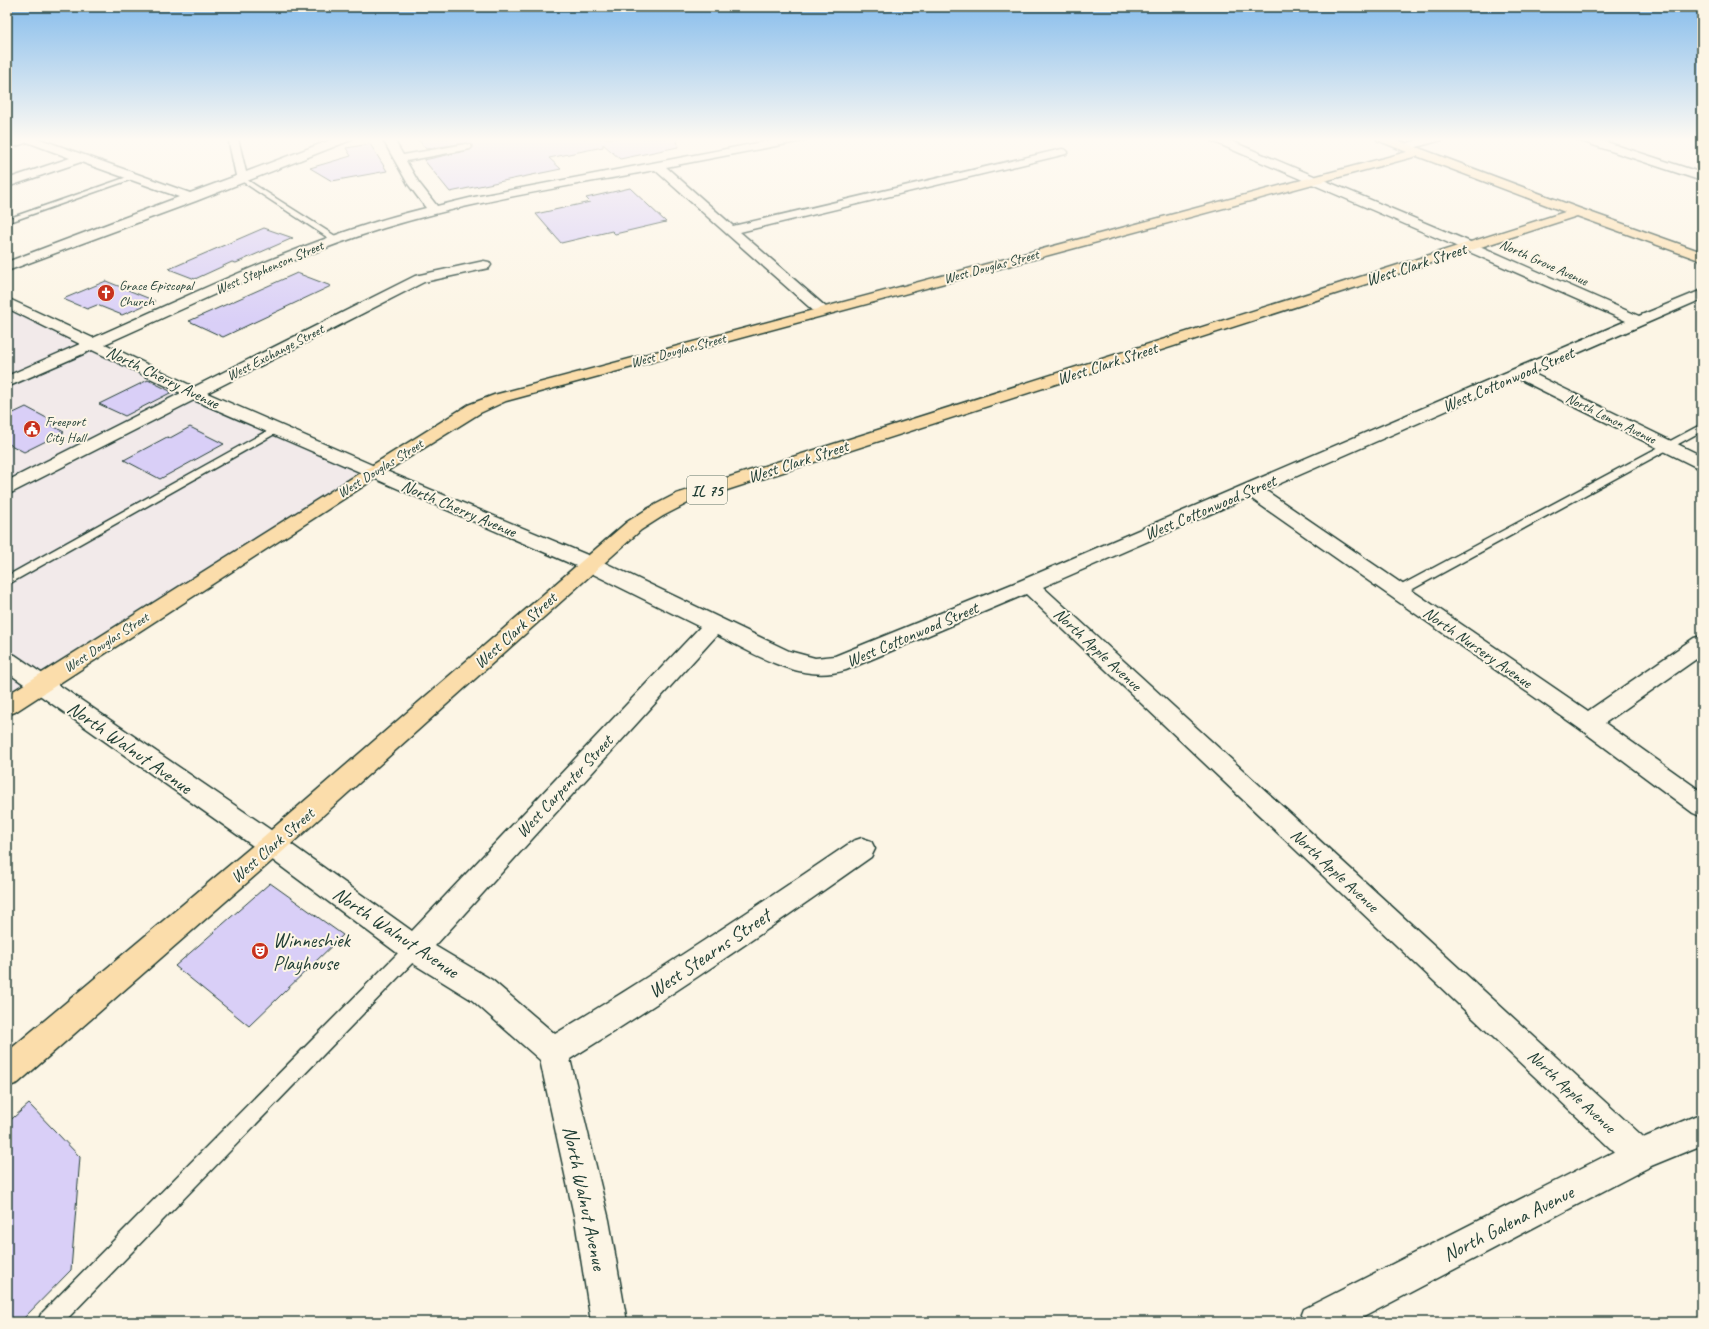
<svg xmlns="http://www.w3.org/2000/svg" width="1709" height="1329" font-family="Caveat,sans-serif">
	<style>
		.built { fill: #f2eaea }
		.building { fill: #d9cff7; stroke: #1f3d34 }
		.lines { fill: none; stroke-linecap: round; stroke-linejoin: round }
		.lane-casing { stroke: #1f3d34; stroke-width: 3 }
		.street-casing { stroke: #1f3d34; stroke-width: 3 }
		.secondary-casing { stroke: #1f3d34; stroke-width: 3 }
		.primary-casing { stroke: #1f3d34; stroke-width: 3 }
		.lane { fill: #fcf5e5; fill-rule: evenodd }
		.street { fill: #fcf5e5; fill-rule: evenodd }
		.secondary { fill: #fcf5e5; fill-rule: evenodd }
		.primary { fill: #fbddab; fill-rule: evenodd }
		.labels { text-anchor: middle; stroke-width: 4; stroke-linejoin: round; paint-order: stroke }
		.far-street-label { font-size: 14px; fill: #1f3d34; stroke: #fcf5e5 }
		.far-poi-label { font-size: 14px; fill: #1f3d34; stroke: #fcf5e5; text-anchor: start }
		.shield { fill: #fcf5e5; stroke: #617469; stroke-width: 1 }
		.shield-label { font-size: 16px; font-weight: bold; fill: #1f3d34 }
		.street-label { font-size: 17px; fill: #1f3d34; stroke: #fcf5e5 }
		.near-street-label { font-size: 20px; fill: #1f3d34; stroke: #fcf5e5 }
		.near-poi-label { font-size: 20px; fill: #1f3d34; stroke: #fcf5e5; text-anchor: start }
	</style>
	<rect width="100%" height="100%" fill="#fcf5e5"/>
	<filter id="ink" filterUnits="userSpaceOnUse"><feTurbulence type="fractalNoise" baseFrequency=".025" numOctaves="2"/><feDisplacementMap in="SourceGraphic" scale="8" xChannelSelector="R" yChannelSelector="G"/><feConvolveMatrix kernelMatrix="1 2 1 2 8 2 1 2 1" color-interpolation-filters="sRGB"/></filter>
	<g filter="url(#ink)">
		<path class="built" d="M7,302L373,472L7,706Z"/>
		<path class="building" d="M417,138H677L678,147L620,159L603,144V147L549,158L561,169L450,192L424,160L470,150L473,146L466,143L426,149Z
			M370,144L387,171L332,181L310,168L351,156L346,148Z
			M630,188L666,222L615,234L612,231L561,243L536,214L590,202L586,198Z
			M264,228L293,238L236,263L232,262L195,279L169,269Z
			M297,273L331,286L223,337L189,321Z
			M106,281L155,301L122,315L97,305L87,309L63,299Z
			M148,380L172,392L125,416L99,404Z
			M26,407L56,423L51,425L64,432L24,452L7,443V416Z
			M190,427L224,444L160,479L124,460L167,437L170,438Z
			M270,883L343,935L249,1026L175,966Z
			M29,1104L80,1157L71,1270L20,1322H7V1123Z"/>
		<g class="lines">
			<defs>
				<path id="lane" d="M28,138L31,139V141L7,149V145Z
					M133,175L136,177L135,178L7,223V219Z
					M242,177L244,178L340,239L336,241H333L240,180V178Z
					M1702,424V431L1402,595L1398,596L1394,595L1392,592L1394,589Z
					M276,426L281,429L280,431L7,585V576Z
					M414,941L420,943L422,949L420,955L64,1322H38L41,1314L408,943Z"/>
				<path id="street" d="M21,138H37L190,193L236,176L228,138H238L246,172L336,138H352L351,140L196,201L7,271V262L179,197L81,162L7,187V179L70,158L22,140Z
					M382,138H393L403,155L466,144L470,145L472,147L470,149L406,161L419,183L437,206L474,197L784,138H807L802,141L666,167L733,226L1062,149L1066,150L1068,152L1066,154L740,232L827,308L829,311L827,314L822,315L817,314L655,170C564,187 472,201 384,228C287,258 197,303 105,344L194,387L415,276L484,261L489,262L491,265L489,268L424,282L207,393L379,468L597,559L789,651L815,658L835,656L1022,580L1626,321L1465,250L1210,140L1209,138H1224L1475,244L1639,316L1702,290V299L1532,373L1702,456V468L1696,467L1519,379L1265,490L1588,711L1694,638L1702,636V655L1605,723L1702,792V817L1693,813L1580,729L1249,497L1043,587L1651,1144L1656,1155L1651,1166L1640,1171L1629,1166L1026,594L846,670C800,684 757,655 717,635L435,946L492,980L555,1034C657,973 755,908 853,841L862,838L871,841L875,849L871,857C772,927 673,995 570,1059L609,1220L627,1322H591L575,1220L540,1060L472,1000L404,958L263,853L7,672V653L15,655L281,837L412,931L700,627L583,569L194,400L13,492L7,494V481L181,393L92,350L7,387V376L80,344L7,308V298L93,338C202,290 310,236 426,208L408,184Z
					M1425,138H1443L1442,140L1405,150L1399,147L1401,145Z
					M1577,138H1594L1702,173V181L1578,140Z"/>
				<path id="secondary" d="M1702,1113V1145L1651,1166L1354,1322H1299L1304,1309L1629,1144Z"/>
				<path id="primary" d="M1376,138H1392L1581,209L1702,252V261L1577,216L690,502L663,516L641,530L281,853L18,1083L7,1087V1052L263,837L627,522L649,508L676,494L1565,212L1417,156L506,401L480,413L379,476L15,712L7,715V695L468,405L494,395L1407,152L1377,140Z"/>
			</defs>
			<use href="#lane" class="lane-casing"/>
			<use href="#street" class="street-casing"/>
			<use href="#secondary" class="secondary-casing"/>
			<use href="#primary" class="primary-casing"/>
			<use href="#lane" class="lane"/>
			<use href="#street" class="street"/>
			<use href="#secondary" class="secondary"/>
			<use href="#primary" class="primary"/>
		</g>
	</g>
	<linearGradient id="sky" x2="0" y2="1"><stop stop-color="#87bdec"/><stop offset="0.43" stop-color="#fefaf3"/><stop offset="1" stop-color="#fefaf3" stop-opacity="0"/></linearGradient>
	<rect width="1709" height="324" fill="url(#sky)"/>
	<defs>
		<symbol id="church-disc" viewBox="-11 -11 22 22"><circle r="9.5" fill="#c8321e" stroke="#fcf5e5"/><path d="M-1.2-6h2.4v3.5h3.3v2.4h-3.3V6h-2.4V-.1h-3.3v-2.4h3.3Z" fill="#fff"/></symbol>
		<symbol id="civic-disc" viewBox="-11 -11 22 22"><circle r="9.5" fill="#c8321e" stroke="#fcf5e5"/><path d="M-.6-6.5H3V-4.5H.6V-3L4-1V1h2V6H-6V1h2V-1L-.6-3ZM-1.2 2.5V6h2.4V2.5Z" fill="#fff"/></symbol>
		<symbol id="theatre-disc" viewBox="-11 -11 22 22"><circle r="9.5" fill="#c8321e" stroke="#fcf5e5"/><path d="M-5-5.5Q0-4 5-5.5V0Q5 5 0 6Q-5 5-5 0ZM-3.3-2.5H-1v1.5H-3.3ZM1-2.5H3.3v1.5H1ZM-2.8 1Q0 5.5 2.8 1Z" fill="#fff"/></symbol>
	</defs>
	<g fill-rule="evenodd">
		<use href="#church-disc" x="96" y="283" width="20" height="20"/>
		<use href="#civic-disc" x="22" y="419" width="20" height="20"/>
		<use href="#theatre-disc" x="250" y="941" width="20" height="20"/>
	</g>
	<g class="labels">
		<g class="far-street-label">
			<text transform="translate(1544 262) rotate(24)" y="5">North Grove Avenue</text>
			<text transform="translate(991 266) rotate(-15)" y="5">West Douglas Street</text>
			<text transform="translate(269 267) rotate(-23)" y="5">West Stephenson Street</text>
			<text transform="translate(678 350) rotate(-15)" y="5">West Douglas Street</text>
			<text transform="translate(275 352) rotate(-27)" y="5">West Exchange Street</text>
			<text transform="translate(1611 418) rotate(26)" y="5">North Lemon Avenue</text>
			<text transform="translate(380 468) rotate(-32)" y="5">West Douglas Street</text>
			<text transform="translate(106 642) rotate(-33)" y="5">West Douglas Street</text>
		</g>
		<g class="far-poi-label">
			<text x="119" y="290">Grace Episcopal<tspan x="119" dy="16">Church</tspan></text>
			<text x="45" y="426">Freeport<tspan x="45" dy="16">City Hall</tspan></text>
		</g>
		<rect class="shield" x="687" y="476" width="40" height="28" rx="3"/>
		<g class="shield-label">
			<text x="707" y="496">IL 75</text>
		</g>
		<g class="street-label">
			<text transform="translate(1416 264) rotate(-18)" y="6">West Clark Street</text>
			<text transform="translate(1107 363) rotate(-18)" y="6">West Clark Street</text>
			<text transform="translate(163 377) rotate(26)" y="6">North Cherry Avenue</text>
			<text transform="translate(1508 379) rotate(-23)" y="6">West Cottonwood Street</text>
			<text transform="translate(798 461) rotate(-18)" y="6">West Clark Street</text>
			<text transform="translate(1210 507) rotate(-23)" y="6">West Cottonwood Street</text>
			<text transform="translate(459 508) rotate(23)" y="6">North Cherry Avenue</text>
			<text transform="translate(515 630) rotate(-42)" y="6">West Clark Street</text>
			<text transform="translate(912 634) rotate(-23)" y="6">West Cottonwood Street</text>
			<text transform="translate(1478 647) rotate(35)" y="6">North Nursery Avenue</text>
			<text transform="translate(1098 649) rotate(43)" y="6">North Apple Avenue</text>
			<text transform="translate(564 786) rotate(-47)" y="6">West Carpenter Street</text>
			<text transform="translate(272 845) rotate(-41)" y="6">West Clark Street</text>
			<text transform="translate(1335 870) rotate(43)" y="6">North Apple Avenue</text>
			<text transform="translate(1572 1091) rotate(43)" y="6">North Apple Avenue</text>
		</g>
		<g class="near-street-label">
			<text transform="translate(130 747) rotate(35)" y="7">North Walnut Avenue</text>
			<text transform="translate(396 932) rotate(34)" y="7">North Walnut Avenue</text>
			<text transform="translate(709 953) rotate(-34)" y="7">West Stearns Street</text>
			<text transform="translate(585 1198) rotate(78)" y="7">North Walnut Avenue</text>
			<text transform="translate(1508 1223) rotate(-27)" y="7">North Galena Avenue</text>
		</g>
		<g class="near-poi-label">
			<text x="273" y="947">Winneshiek<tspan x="273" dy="23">Playhouse</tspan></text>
		</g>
	</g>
	<rect width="1709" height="1329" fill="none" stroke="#fcf5e5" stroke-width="24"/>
	<rect x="12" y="12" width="1685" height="1305" fill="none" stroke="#1f3d34" stroke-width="1.5" filter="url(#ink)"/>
</svg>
